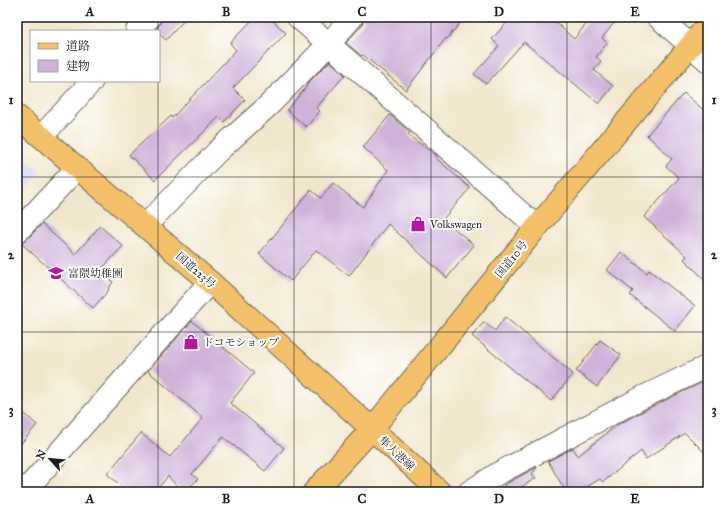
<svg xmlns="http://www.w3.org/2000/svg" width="725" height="509" font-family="'IM FELL Great Primer','Noto Serif JP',serif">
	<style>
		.built { fill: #d8d7f8 }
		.building { fill: #cfb2d9 }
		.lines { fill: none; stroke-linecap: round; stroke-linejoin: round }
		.minor-casing { stroke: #67635a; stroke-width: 24 }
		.major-casing { stroke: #67635a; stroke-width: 24 }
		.highway-casing { stroke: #67635a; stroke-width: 24 }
		.minor { stroke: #fff; stroke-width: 22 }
		.major { stroke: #f4c16a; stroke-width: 22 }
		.highway { stroke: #f4c16a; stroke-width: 22 }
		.grid { fill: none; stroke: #1c1c1c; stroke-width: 1; stroke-opacity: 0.55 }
		.labels { text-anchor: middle; stroke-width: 4; stroke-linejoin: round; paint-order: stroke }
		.poi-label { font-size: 11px; fill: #1c1c1c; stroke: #fff; text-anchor: start }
		.street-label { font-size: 11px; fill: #1c1c1c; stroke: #fff }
		.neatline { fill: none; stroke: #1c1c1c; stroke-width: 1.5 }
		.grid-label { font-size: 13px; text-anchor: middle; font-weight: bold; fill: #1c1c1c }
	</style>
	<rect width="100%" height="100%" fill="#fff"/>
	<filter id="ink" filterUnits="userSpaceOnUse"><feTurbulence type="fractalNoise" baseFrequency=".025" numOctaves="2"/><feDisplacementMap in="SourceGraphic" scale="8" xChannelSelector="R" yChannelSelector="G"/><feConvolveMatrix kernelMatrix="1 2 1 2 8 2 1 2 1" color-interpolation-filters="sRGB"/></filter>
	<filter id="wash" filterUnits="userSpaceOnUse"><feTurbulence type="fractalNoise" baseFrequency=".012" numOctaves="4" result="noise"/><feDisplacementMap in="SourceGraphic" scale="16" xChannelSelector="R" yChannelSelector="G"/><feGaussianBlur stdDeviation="0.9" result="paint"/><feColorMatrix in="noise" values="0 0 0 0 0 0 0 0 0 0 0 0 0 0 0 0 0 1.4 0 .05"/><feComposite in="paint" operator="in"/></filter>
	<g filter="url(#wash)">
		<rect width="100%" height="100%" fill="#f1e7cd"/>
		<path class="built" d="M17,152L41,172L17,199Z"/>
		<g id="blocks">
			<path class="building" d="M162,17H187L166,40L159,34V31H156L155,30L159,25L162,20Z
				M255,17H269L286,33L233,88L245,100L224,122L219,117L155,180L129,155L171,116L172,118L236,50L230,43Z
				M364,17H465L447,39L446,38L406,90L363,55L362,56L346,43L362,25L364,20Z
				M512,17H550L574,39L592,17H619L602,38L607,43L596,57L601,61L594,70L613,86L599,104L524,42L486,84L474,74L499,46L492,39Z
				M330,61L345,75L316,108L320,111L306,127L287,110L307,86L306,85Z
				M684,93L708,114V283L684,259L687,256L644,217L679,178L666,166L672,159L647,135Z
				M390,115L410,133L408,135L437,156L436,158L470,188L443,219L474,245L447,278L388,224L349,276L316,250L291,281L259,254L311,190L321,198L333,183L363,207L388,170L363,147Z
				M42,224L75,254L100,226L123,246L100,271L113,282L108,289L109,290L93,308L22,244Z
				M621,252L647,273L649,270L695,306L675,331L630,295L633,291L607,270Z
				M505,317L573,374L551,401L472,336L484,322L495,331Z
				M192,321L254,373L230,403L284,448L265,471L223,437L192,474L198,479L185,492H182L168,476L155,492H129L107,474L141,433L170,457L203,418L148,371Z
				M600,340L621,355L597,387L576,371Z
				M703,382L708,392V456L685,433L646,459L641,451L603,482L600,479L578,492H566L548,461L573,448L578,456L617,425L647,409Z
				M17,407L37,425L17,448Z
				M537,467L532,474L536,478L513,492H508L504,485Z"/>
		</g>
	</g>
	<g filter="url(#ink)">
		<use href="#blocks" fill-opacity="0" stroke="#67635a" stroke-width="1"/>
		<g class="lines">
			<defs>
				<path id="minor" d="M298,17L537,227
					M658,17L708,61
					M137,31L150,17
					M42,136L92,81
					M145,226L218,151L269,105L329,44L352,17
					M17,232L77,168
					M24,492L210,282
					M469,492L497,474L641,398L708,366"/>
				<path id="major" d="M372,429L440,492"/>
				<path id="highway" d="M17,116L210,282L372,429
					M314,492L372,429L537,227L708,25"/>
			</defs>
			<use href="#minor" class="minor-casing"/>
			<use href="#major" class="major-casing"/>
			<use href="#highway" class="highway-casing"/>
			<use href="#minor" class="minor"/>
			<use href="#major" class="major"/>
			<use href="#highway" class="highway"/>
		</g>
	</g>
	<path class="grid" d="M158,17V31M294,17V492M431,17V492M567,17V492M158,81V492M17,177H708M17,332H708"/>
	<defs>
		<symbol id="shop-bare" viewBox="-9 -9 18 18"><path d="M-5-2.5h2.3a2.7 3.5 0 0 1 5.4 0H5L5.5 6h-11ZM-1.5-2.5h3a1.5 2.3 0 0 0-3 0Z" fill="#b5179e" stroke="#fff" stroke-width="2.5" paint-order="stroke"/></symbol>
		<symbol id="school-bare" viewBox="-9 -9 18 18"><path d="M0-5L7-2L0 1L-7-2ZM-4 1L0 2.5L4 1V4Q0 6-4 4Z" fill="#b5179e" stroke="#fff" stroke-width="2.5" paint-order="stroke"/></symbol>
	</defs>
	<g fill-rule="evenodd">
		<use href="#shop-bare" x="407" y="213" width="22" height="22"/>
		<use href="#school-bare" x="45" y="262" width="22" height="22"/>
		<use href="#shop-bare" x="180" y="331" width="22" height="22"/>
	</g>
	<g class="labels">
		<g class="poi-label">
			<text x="430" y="228">Volkswagen</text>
			<text x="68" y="277">富隈幼稚園</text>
			<text x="203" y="346">ドコモショップ</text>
		</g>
		<g class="street-label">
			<text transform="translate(511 259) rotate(-51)" y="4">国道10号</text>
			<text transform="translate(196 270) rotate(41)" y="4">国道223号</text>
			<text transform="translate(397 453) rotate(43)" y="4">隼人港線</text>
		</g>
	</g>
	<rect width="725" height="509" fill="none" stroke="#fff" stroke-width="44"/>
	<rect x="30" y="30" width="130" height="52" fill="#ffffff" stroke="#a4a4a4"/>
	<rect x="38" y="43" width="20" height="6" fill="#f4c16a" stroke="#a4a4a4"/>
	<text x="66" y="50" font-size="12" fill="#1c1c1c">道路</text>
	<rect x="38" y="60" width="20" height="12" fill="#cfb2d9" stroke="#a4a4a4"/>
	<text x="66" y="70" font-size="12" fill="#1c1c1c">建物</text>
	<g transform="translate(50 459) rotate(297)" stroke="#ffffff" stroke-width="3" paint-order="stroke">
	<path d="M0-3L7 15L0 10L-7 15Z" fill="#1c1c1c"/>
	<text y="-6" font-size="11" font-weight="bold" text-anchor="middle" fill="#1c1c1c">N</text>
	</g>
	<rect x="22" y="22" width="681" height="465" class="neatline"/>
	<g class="grid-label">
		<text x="90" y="16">A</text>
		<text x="226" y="16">B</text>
		<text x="362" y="16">C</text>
		<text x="499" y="16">D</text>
		<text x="635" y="16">E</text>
		<text x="11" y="104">1</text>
		<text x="714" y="104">1</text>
		<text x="11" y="259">2</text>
		<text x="714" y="259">2</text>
		<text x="11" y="414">3</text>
		<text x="714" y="414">3</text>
		<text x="90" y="503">A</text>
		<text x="226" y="503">B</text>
		<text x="362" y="503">C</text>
		<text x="499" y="503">D</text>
		<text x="635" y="503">E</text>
	</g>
</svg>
